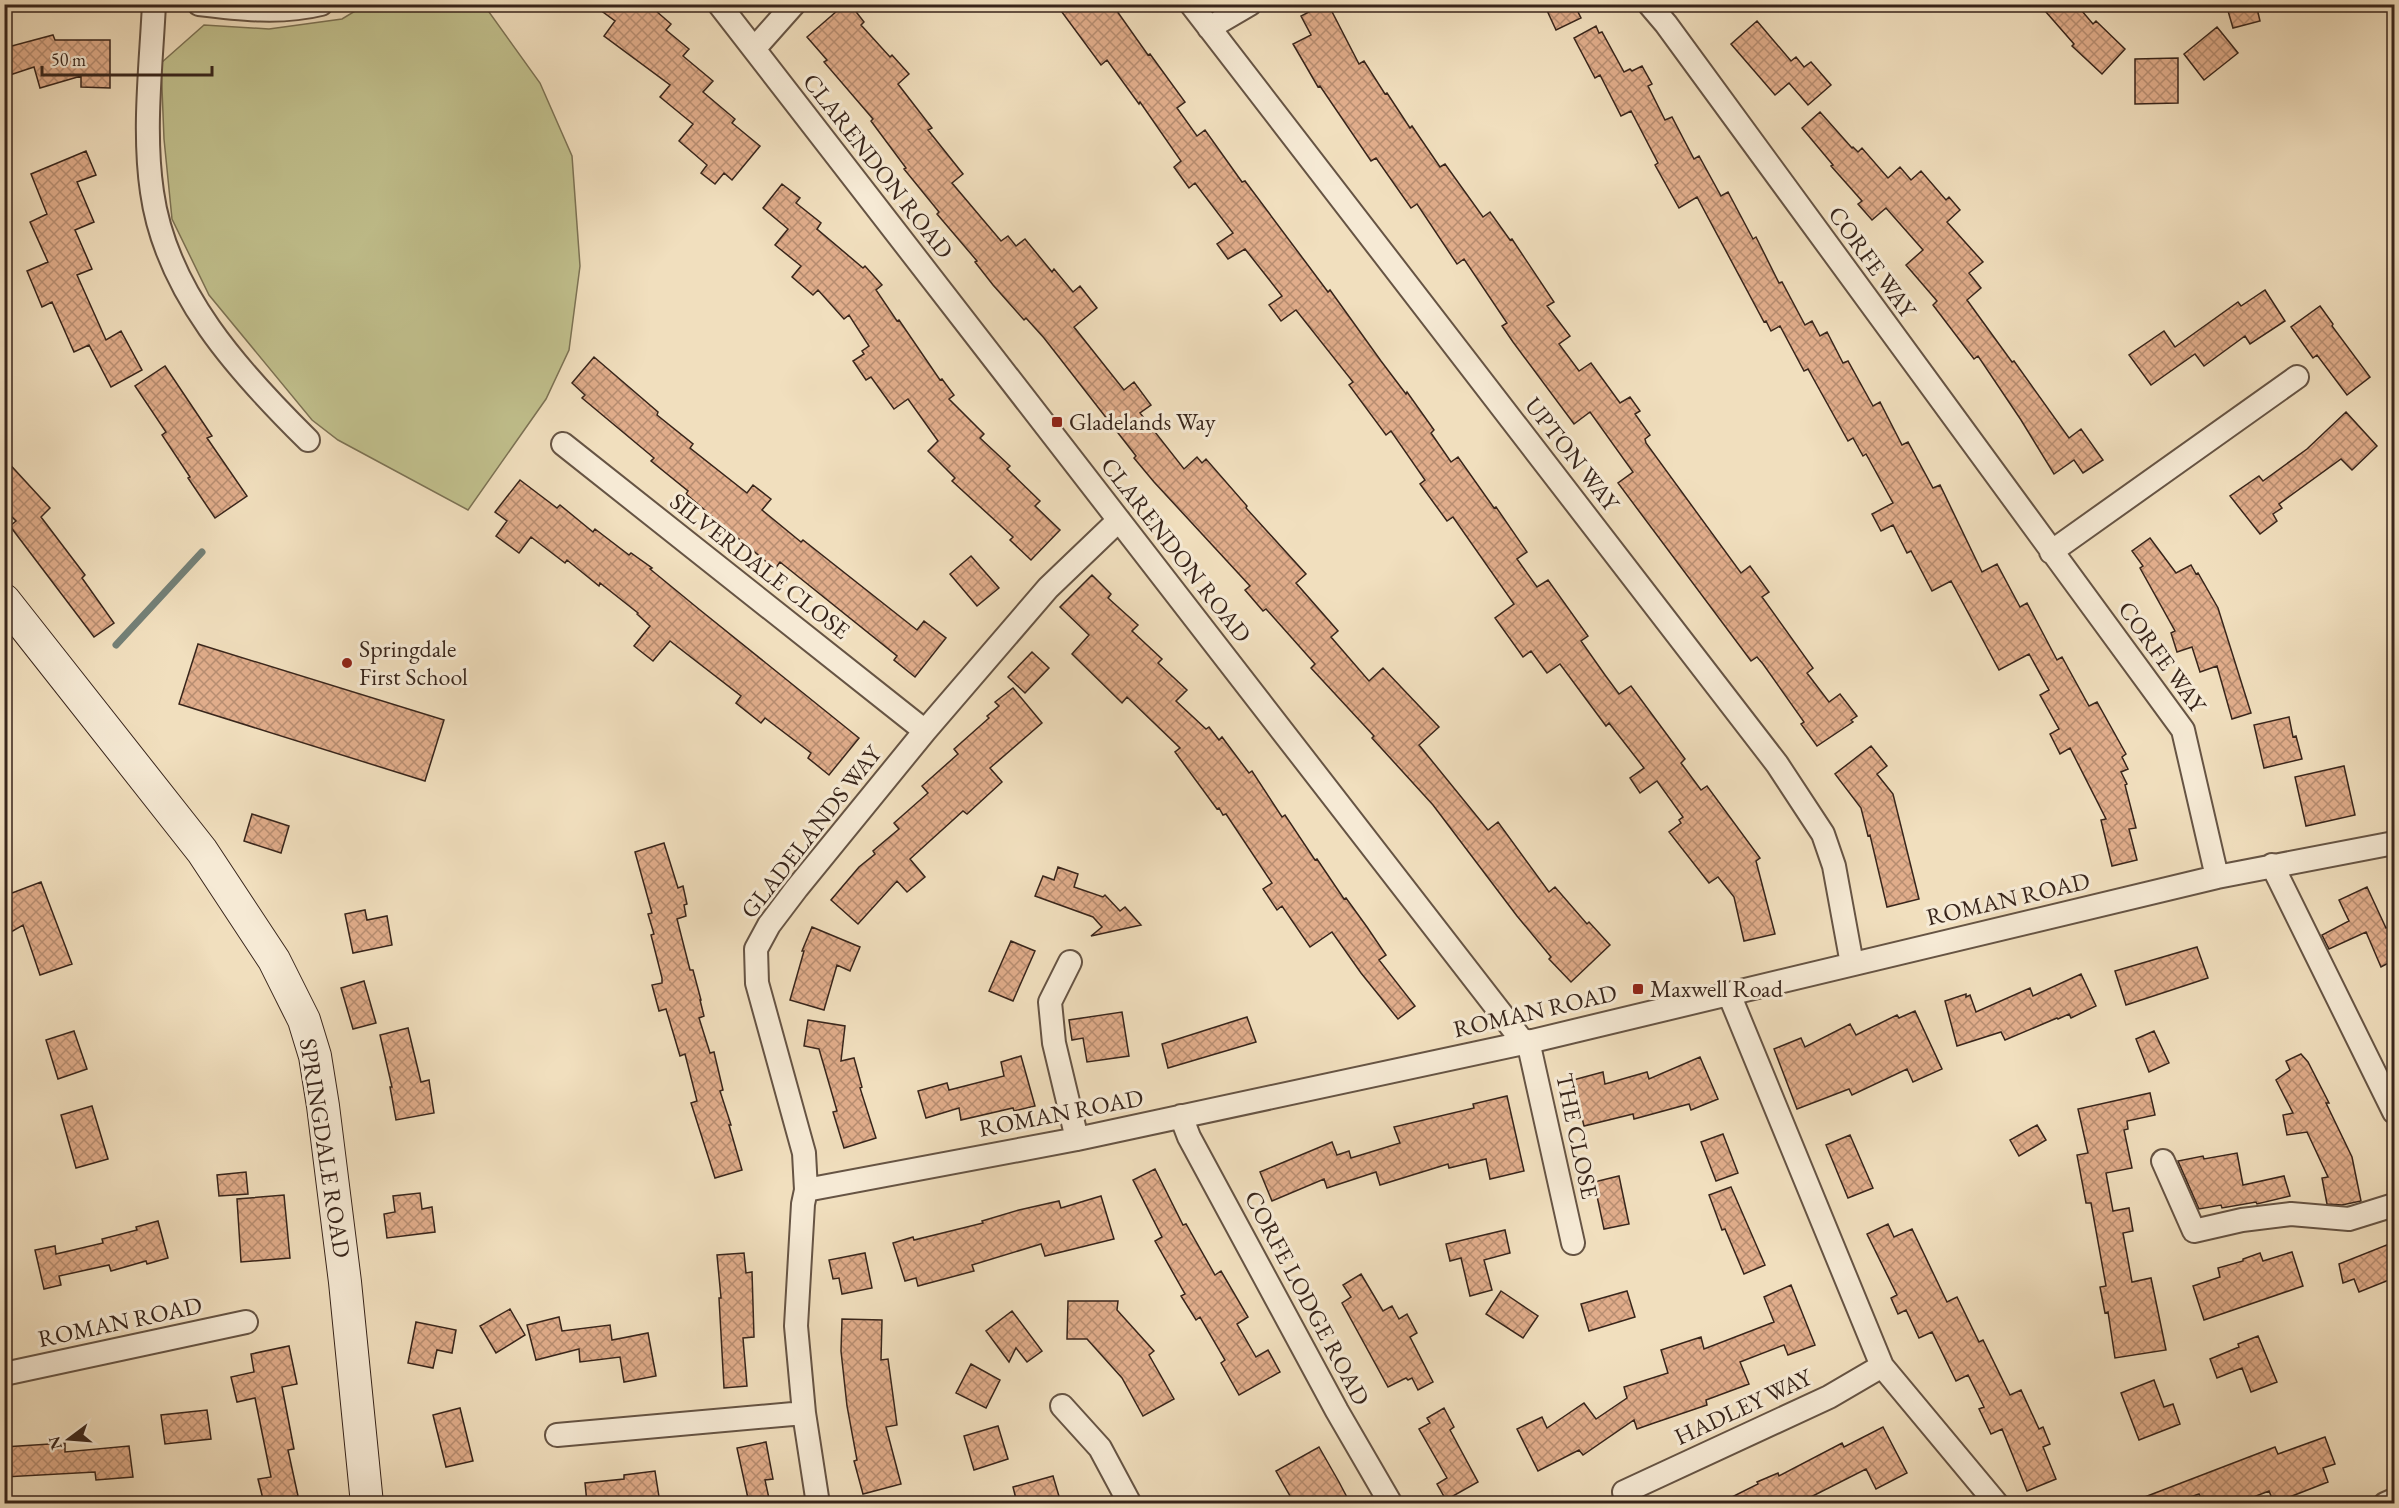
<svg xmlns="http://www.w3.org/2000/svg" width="2399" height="1508" font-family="'EB Garamond',serif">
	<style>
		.green { fill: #c1c08d; stroke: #7c7254; stroke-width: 1.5 }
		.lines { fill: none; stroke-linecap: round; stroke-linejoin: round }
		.stream { stroke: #738077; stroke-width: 7 }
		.building { fill: url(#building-cross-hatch); stroke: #38251b; stroke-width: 1.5 }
		.street-casing { stroke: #665444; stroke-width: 26 }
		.secondary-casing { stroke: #38251b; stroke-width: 34 }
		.street { stroke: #f6ead5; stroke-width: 22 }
		.secondary { stroke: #f6ead5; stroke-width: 32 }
		.poi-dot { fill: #8f2418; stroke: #f6ead5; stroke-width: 2 }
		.labels { text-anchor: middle; stroke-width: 6; stroke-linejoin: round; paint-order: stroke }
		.street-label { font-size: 24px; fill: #38251b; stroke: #f6ead5 }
		.poi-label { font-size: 24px; fill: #38251b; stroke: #f6ead5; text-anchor: start }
	</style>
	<defs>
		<pattern id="building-cross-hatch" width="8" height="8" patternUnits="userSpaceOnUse" patternTransform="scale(1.5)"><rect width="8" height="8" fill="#e1ad8b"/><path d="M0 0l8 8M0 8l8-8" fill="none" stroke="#b78d71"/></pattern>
	</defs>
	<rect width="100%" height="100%" fill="#f1dfbe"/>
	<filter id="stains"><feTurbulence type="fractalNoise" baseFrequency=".00333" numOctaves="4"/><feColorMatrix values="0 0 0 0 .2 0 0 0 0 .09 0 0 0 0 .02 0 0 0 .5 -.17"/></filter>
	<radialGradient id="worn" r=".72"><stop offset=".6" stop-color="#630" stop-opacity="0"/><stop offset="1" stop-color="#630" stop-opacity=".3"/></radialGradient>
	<path class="green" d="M365,5H484L540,83L572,156L580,266L569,350L546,399L468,510L338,440L312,420L209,295L172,219L164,139L161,63L204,25L269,29L342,19Z"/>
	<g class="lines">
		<path class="stream" d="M116,645L202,552"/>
	</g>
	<path class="building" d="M592,4H648L671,24L666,30L689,49L683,56L713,81L703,92L735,119L732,123L760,146L732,180L724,173L715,184L701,173L707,165L679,141L693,124L660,97L670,85L604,36L615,21Z
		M845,4H850L864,22L861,25L890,57L892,55L909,74L898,84L932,128L928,130L963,174L952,183L1001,241L1008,236L1016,246L1025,239L1052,272L1054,269L1073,292L1080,286L1097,308L1074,327L1124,390L1134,382L1151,405L1140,413L1184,469L1197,457L1202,463L1206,459L1247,506L1246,508L1306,574L1296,583L1338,631L1331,637L1369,681L1383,668L1439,727L1419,745L1488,830L1498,822L1549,892L1555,887L1587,924L1589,922L1610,945L1571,982L1549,959L1551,957L1517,916L1433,805L1372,738L1374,736L1311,668L1315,664L1266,609L1263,611L1245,590L1250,586L1154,482L1134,458L1136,456L1044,338L1026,318L1024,320L993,285L975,262L977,261L937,214L939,212L904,169L906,168L871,121L873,119L824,62L827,60L807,37Z
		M1056,4H1112L1148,55L1150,54L1185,102L1177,108L1197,136L1205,130L1242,182L1245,181L1328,292L1330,290L1381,361L1406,394L1407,392L1434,430L1431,433L1451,462L1458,457L1494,508L1496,507L1527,552L1517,559L1537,587L1548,580L1588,636L1581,641L1605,675L1619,694L1631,686L1685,759L1681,763L1701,790L1707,786L1760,858L1756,861L1775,934L1744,941L1734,897L1718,877L1709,883L1669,832L1681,823L1679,820L1683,817L1657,781L1640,793L1630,778L1644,768L1609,723L1606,726L1560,664L1547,673L1531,651L1523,657L1495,618L1514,604L1453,517L1447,521L1420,484L1425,480L1391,431L1386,435L1349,385L1353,382L1296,310L1281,321L1269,305L1282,296L1245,249L1228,259L1217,244L1233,233L1195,183L1189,188L1174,167L1181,161L1140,102L1139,104L1107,60L1101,65Z
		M1324,4H1328L1359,64L1364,61L1385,94L1387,93L1410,128L1412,126L1440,167L1445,164L1483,217L1490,212L1510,240L1512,239L1554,302L1547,306L1570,336L1559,344L1579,371L1591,363L1620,403L1630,397L1640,411L1635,414L1650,435L1645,439L1646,443L1741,573L1750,566L1769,592L1762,597L1813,668L1807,673L1829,702L1840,694L1857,716L1851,720L1853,722L1817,746L1801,724L1804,722L1763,664L1757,657L1751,661L1618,483L1633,472L1590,412L1574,424L1513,342L1502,326L1507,323L1464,259L1457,264L1417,204L1411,208L1376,158L1371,161L1320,86L1318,87L1293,44L1311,35L1301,16Z
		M1544,4H1574L1581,18L1556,30Z
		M2039,4H2076L2093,24L2096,21L2125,49L2102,74L2072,46L2074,44Z
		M2226,4H2256L2260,21L2233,28Z
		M1757,21L1791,61L1796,57L1804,67L1811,62L1831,85L1808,105L1789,83L1775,95L1731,44Z
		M1596,26L1599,33L1602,32L1624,72L1630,69L1632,71L1642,66L1652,84L1648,86L1665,120L1672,117L1694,159L1699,156L1721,196L1728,192L1753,239L1756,237L1779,283L1782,282L1805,325L1812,321L1820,336L1827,332L1843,363L1848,361L1873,406L1880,402L1902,445L1908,442L1933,488L1940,485L1982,572L1997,564L2020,607L2027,603L2057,660L2062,657L2089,706L2097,702L2126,754L2122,757L2128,769L2121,772L2127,784L2125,785L2136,828L2129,829L2137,860L2112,866L2101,820L2106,819L2070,748L2060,754L2050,734L2059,729L2040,695L2049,690L2029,654L1999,670L1951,581L1932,591L1911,551L1907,553L1893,525L1881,531L1872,514L1893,503L1866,454L1863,456L1853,438L1848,441L1808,369L1804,371L1780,326L1771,331L1766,321L1764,322L1697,197L1679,208L1655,165L1658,163L1631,111L1621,116L1600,75L1595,78L1574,38Z
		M2217,27L2238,53L2204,80L2184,54Z
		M53,35L55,40H110V88L81,87V76L40,88L34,67L4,77V48Z
		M2178,58V103L2135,104V59Z
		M1820,112L1852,148L1853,147L1858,152L1862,148L1888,178L1900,167L1911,180L1921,171L1946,200L1949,197L1960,210L1947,222L1983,262L1969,273L1981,288L1967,300L2012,362L2014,361L2069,438L2081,429L2103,460L2083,473L2074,460L2054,474L2021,420L1978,356L1974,359L1933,305L1937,301L1906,265L1923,250L1886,208L1872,220L1858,204L1862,201L1831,166L1833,165L1802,128Z
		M86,151L96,175L77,182L94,222L75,230L92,269L77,275L106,340L121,331L142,370L111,387L89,345L74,352L52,302L42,307L27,271L48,262L30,222L47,214L31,174Z
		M782,184L800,198L796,203L821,223L817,229L863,268L865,266L882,285L876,290L897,321L899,320L940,380L942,379L954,395L949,399L984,434L980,438L1010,466L1007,469L1040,501L1035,506L1060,530L1031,560L1010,540L1013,537L952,481L955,478L928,451L938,441L908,399L894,409L871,377L866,380L853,361L864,354L862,351L869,346L849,315L844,319L818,290L813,295L792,277L801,266L775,245L788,229L763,208Z
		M2265,290L2285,321L2250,344L2245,336L2204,366L2195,354L2151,385L2129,355L2164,331L2175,347L2238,302L2241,306Z
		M2320,306L2333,324L2332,326L2370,377L2347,395L2317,355L2313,358L2291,327Z
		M594,357L658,412L657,415L693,444L690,448L747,493L753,485L771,499L762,510L801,542L803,540L917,630L924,621L946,638L915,677L894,660L897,656L780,562L775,569L721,524L686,494L688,491L651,461L654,458L582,398L585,395L572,383Z
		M165,366L212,436L207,438L247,496L215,518L188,478L190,477L162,435L166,432L135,386Z
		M2346,412L2377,446L2352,470L2341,459L2279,504L2282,508L2273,514L2277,521L2260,534L2230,496L2259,476L2263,481L2307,449Z
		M4,458L50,508L41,517L85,575L82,578L114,623L94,637L10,526L16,521L4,509Z
		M520,480L557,508L560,505L593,532L595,529L629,555L631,553L652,568L650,569L700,610L859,738L829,775L808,758L811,753L765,718L761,723L736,703L741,696L670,641L653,661L634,646L650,626L637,614L638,613L600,583L599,586L567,560L565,563L531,537L519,553L496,536L507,521L495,512Z
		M2150,538L2176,573L2191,565L2196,574L2198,573L2218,608L2251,713L2232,719L2217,666L2200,672L2192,647L2177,652L2171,633L2175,631L2140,568L2143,566L2132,551Z
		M971,556L999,588L977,606L950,574Z
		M1092,575L1111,594L1108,598L1138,625L1132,631L1162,659L1158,663L1187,690L1176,701L1206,729L1209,727L1219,740L1222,737L1249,773L1252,771L1282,817L1285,815L1315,860L1317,859L1344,899L1346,898L1367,927L1386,955L1379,960L1415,1006L1398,1019L1361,973L1332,932L1310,947L1282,906L1277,910L1263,889L1272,883L1226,814L1223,815L1219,808L1217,809L1175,752L1180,748L1127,697L1122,703L1072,654L1089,635L1060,607Z
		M198,644L444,720L425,781L179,704Z
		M1032,652L1049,668L1025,693L1008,677Z
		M1013,688L1042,723L990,768L1002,782L967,814L963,811L910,859L925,877L907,892L897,881L858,924L831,900L859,867L875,854L873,851L899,829L894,823L928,793L922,786L958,754L954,749L989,718L987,716L999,706L995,702Z
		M2289,717L2293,737L2296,736L2302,759L2264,768L2254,725Z
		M1871,746L1887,766L1877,774L1893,794L1919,899L1887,907L1870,835L1868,836L1861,808L1835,774Z
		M2344,766L2355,815L2306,826L2295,777Z
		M252,814L289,826L281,853L244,841Z
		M664,843L678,888L683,886L687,904L684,905L686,916L677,919L690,970H693L701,1000H700L704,1016L699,1018L710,1053L714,1052L723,1090L720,1091L731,1125H729L742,1170L715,1178L691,1103L697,1101L685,1054L680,1056L666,1009L659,1011L652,985L662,983V978L651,935L654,934L648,914L652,913L635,852Z
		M1058,867L1078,874L1074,887L1103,897L1105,895L1120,911L1125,907L1141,925L1091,936L1102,927L1093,917L1035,896L1043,876L1054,880Z
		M41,882L72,964L40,975L23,925L4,936V896Z
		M2367,887L2386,928L2394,924V960L2381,967L2366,932L2329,949L2322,935L2349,921L2339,900Z
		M365,910L367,920L387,916L392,945L353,953L345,914Z
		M812,927L860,947L850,971L837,965L824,1010L790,1000L804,951H802Z
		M1011,941L1035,951L1013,1001L989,991Z
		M2197,947L2208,978L2126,1005L2115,971Z
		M2081,974L2096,1006L2071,1018L2069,1014L2058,1019L2057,1018L2005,1040L2001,1032L1957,1046L1945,1001L1966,994V997L1970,995L1976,1012L2030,988L2033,996Z
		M364,981L376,1023L353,1029L341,988Z
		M1915,1011L1942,1069L1913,1082L1907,1069L1852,1095L1849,1089L1797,1109L1774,1049L1801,1038L1805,1047L1850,1024L1856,1035L1897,1015L1899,1018Z
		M1122,1012L1129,1056L1087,1062L1083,1038L1072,1040L1069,1020Z
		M1247,1017L1256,1042L1168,1068L1162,1044Z
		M808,1020L845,1026L841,1061L854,1058L862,1087L860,1088L876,1138L844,1148L833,1112L837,1111L819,1049L804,1046Z
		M408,1028L421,1082L429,1080L434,1113L396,1120L390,1087H392L380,1035Z
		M74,1031L87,1069L58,1079L46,1040Z
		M2154,1031L2169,1063L2149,1072L2136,1039Z
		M2301,1054L2308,1062L2329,1103H2326L2352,1157L2361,1201L2342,1205L2327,1204L2322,1178L2328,1177L2307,1132L2287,1135L2283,1115L2293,1113L2276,1080L2290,1070L2286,1061Z
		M1021,1056L1035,1106L1014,1111L1013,1108L961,1120L959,1108L926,1118L918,1091L947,1083L949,1090L1004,1076L1001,1062Z
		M1700,1057L1718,1099L1691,1110L1689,1104L1634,1119L1633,1114L1584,1126L1573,1080L1603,1072L1605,1084L1647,1072L1649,1079Z
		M2150,1093L2155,1115L2127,1121L2128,1129L2124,1130L2132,1168L2106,1173L2113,1211L2129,1208L2133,1231L2123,1233L2132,1282L2151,1278L2166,1350L2115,1358L2108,1312L2105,1313L2100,1287L2106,1286L2091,1203H2086L2077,1155L2088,1153L2078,1109Z
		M1507,1096L1524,1171L1490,1179L1486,1159L1449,1168L1448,1164L1380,1185L1376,1172L1327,1188L1324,1179L1272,1201L1260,1172L1332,1142L1337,1155L1349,1151L1351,1158L1400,1143L1394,1127L1474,1108L1473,1104Z
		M92,1106L108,1159L76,1168L61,1115Z
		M2037,1125L2046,1140L2019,1156L2010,1140Z
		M1723,1134L1738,1173L1716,1181L1701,1142Z
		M1850,1135L1873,1188L1848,1198L1826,1145Z
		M2237,1153L2243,1185L2284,1176L2290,1196L2257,1204L2256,1202L2222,1208L2221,1205L2199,1209L2178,1161L2203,1156L2204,1159Z
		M1155,1169L1183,1225L1186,1224L1215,1275L1221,1271L1248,1317L1237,1324L1256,1357L1268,1350L1280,1372L1239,1395L1221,1363L1225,1360L1200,1317L1196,1320L1181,1296L1185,1294L1155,1241L1162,1237L1133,1180Z
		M246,1172L248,1194L219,1196L217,1175Z
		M1619,1176L1629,1224L1604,1229L1594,1182Z
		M1731,1187L1765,1265L1744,1274L1725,1229L1722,1230L1709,1195Z
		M420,1193L422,1209L432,1207L435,1232L387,1238L384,1214L395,1212L393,1196Z
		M284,1195L290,1258L241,1262L237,1199Z
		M1101,1196L1114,1239L1045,1256L1041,1244L972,1265L974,1271L918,1286L916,1278L905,1281L893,1243L913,1237L914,1240L983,1223L982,1221L1019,1210L1059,1201L1061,1208Z
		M158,1221L168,1258L147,1264L146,1261L111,1271L109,1265L59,1276L61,1285L44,1289L35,1250L55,1246L56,1254L103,1243L102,1239L137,1230L136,1227Z
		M1888,1224L1894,1237L1912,1229L1947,1302L1957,1297L1979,1342L1983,1340L2010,1395L2021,1390L2039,1429L2043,1427L2050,1444L2043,1447L2056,1479L2027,1491L2002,1429L1991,1434L1979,1409L1984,1407L1968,1375L1956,1381L1932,1332L1919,1338L1906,1310L1898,1314L1891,1298L1897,1295L1867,1234Z
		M1505,1230L1510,1253L1484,1260L1492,1290L1470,1296L1461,1258L1450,1261L1446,1244Z
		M2394,1242V1278L2359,1292L2354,1279L2343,1283L2339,1264Z
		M2292,1252L2303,1286L2204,1320L2193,1286L2220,1277L2218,1268L2243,1261V1259L2260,1253L2263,1261Z
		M744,1253L746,1273L752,1272L754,1337L743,1338L747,1386L724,1388L719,1298H721L717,1255Z
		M865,1253L872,1288L842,1294L839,1278L833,1279L829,1260Z
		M1361,1274L1383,1311L1392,1306L1399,1319L1407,1314L1417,1333L1410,1337L1433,1382L1418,1390L1412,1378L1408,1380L1406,1378L1388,1387L1342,1303L1351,1297L1343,1285Z
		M1791,1285L1815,1345L1788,1355L1784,1345L1740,1362L1749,1384L1706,1400L1707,1405L1654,1423L1637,1429L1634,1420L1583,1455L1579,1450L1538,1471L1517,1429L1542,1417L1547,1428L1584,1403L1596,1419L1627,1398L1624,1387L1668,1373L1661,1350L1701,1337L1704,1349L1774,1322L1764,1297Z
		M1501,1291L1538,1316L1523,1338L1486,1314Z
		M1627,1291L1635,1317L1589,1331L1581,1304Z
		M1068,1301H1118L1117,1310L1154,1351L1149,1355L1174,1399L1143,1416L1122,1378L1087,1339H1067Z
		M510,1309L525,1335L496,1353L480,1326Z
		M1012,1311L1042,1351L1027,1362L1016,1348L1009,1362L986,1331Z
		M559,1317L562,1331L610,1325L612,1340L648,1333L656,1376L624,1382L620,1357L580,1362L579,1349L536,1360L527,1325Z
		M842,1319L882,1320L881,1360L888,1359L897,1425L886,1427L901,1484L863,1494L854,1461L857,1460L847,1406L841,1351Z
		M416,1322L456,1330L452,1353L437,1350L433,1368L408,1363Z
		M2258,1336L2277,1382L2251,1392L2242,1368L2217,1378L2210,1359L2239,1347L2238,1344Z
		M289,1346L297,1384L282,1387L294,1449L288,1450L298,1496L264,1503L258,1479L271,1477L255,1398L237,1402L231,1377L254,1372L251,1354Z
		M971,1364L1000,1380L986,1408L956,1393Z
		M2154,1380L2164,1407L2173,1404L2180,1424L2139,1440L2121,1393Z
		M460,1408L473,1461L446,1467L433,1415Z
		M1444,1408L1454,1427L1450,1430L1478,1482L1446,1500L1437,1484L1447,1478L1419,1429L1430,1423L1427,1418Z
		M207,1410L211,1439L165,1444L161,1415Z
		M998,1426L1008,1459L974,1470L964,1436Z
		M1883,1427L1907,1473L1876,1489L1866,1469L1799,1503H1720L1758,1484L1757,1482L1778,1473L1779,1476L1842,1443L1844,1447Z
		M2325,1437L2335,1464L2323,1468L2328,1482L2274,1503L2269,1491L2238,1503H2203L2199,1494L2174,1503H2129L2275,1447L2278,1454Z
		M766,1442L773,1479L765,1480L770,1503H749L737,1448Z
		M65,1443V1452L129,1446L133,1477L96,1480L95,1472L4,1477V1447Z
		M1319,1447L1339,1482L1350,1503H1294L1276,1471Z
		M655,1471L659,1497L624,1503H587L585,1483L624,1479V1475Z
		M1053,1476L1061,1503H1017L1013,1487Z"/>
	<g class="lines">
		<defs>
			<path id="street" d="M154,4C151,66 143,131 152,192C166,292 239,372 308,440
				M199,4C240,9 281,14 321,4
				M719,4L1524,1043
				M1191,4L1777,764L1823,834L1834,866L1852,964
				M1649,4L1666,24L2183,730L2217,877
				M1209,28L1250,4
				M754,49L794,4
				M563,444L925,731
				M2051,552L2297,377
				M2272,865L2394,1112
				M1070,962L1050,1002L1054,1043L1077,1139
				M1729,994L1882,1366L1997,1504
				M1528,1041L1573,1243
				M1181,1116L1189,1137L1337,1411L1391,1504
				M2163,1161L2194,1231L2242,1220L2291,1214L2349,1219L2394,1205
				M806,1190L1077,1139L1524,1043L2217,877L2394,843
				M4,1374L246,1322
				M1062,1406L1100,1448L1130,1504
				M557,1435L804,1413
				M1624,1492L1829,1397L1882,1366
				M818,1504L804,1413L796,1326L803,1204L806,1190L804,1153L757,983L756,949L769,925L797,888L925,731L1048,588L1119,520
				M2385,1504L2394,1500"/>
			<path id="secondary" d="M4,600L202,851L274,960L304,1020L315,1056L323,1106L345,1282L367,1504"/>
		</defs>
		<use href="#street" class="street-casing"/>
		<use href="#secondary" class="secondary-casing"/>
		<use href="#street" class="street"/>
		<use href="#secondary" class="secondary"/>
	</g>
	<g class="poi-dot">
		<rect x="1051" y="416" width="12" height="12" rx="3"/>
		<circle cx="347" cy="663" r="6"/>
		<rect x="1632" y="983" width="12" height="12" rx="3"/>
	</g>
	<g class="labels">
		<g class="street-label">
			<text transform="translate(878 166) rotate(52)" y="8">CLARENDON ROAD</text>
			<text transform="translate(1872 262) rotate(54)" y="8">CORFE WAY</text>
			<text transform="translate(1572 454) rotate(52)" y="8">UPTON WAY</text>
			<text transform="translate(1176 550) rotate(52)" y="8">CLARENDON ROAD</text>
			<text transform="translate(760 566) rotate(38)" y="8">SILVERDALE CLOSE</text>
			<text transform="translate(2162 657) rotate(54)" y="8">CORFE WAY</text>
			<text transform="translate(811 832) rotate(-52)" y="8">GLADELANDS WAY</text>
			<text transform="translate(2008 899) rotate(-13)" y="8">ROMAN ROAD</text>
			<text transform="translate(1535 1011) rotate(-13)" y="8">ROMAN ROAD</text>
			<text transform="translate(1061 1113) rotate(-11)" y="8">ROMAN ROAD</text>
			<text transform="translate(1577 1136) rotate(78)" y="8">THE CLOSE</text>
			<text transform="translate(325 1148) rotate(81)" y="8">SPRINGDALE ROAD</text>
			<text transform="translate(1307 1298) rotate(62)" y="8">CORFE LODGE ROAD</text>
			<text transform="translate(120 1322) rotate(-12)" y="8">ROMAN ROAD</text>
			<text transform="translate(1743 1407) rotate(-25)" y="8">HADLEY WAY</text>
		</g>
		<g class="poi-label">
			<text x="1069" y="430">Gladelands Way</text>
			<text x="359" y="657">Springdale<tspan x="359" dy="28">First School</tspan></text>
			<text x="1650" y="997">Maxwell Road</text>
		</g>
	</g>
	<rect width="2399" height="1508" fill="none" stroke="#f1dfbe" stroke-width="24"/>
	<rect x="6" y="6" width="2387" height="1496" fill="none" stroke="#38251b" stroke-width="3"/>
	<rect x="12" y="12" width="2375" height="1484" fill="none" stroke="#38251b" stroke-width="1.5"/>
	<g transform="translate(69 1439) rotate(254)" stroke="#f6ead5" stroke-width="4.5" paint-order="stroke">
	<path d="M0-4.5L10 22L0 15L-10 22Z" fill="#38251b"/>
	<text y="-9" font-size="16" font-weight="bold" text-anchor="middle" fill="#38251b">N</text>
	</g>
	<path d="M42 66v9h170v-9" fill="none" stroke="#38251b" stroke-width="3"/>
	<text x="51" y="66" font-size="18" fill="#38251b" stroke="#f6ead5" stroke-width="4.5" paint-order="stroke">50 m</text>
	<rect width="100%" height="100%" filter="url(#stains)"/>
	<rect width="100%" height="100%" fill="url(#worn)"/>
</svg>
